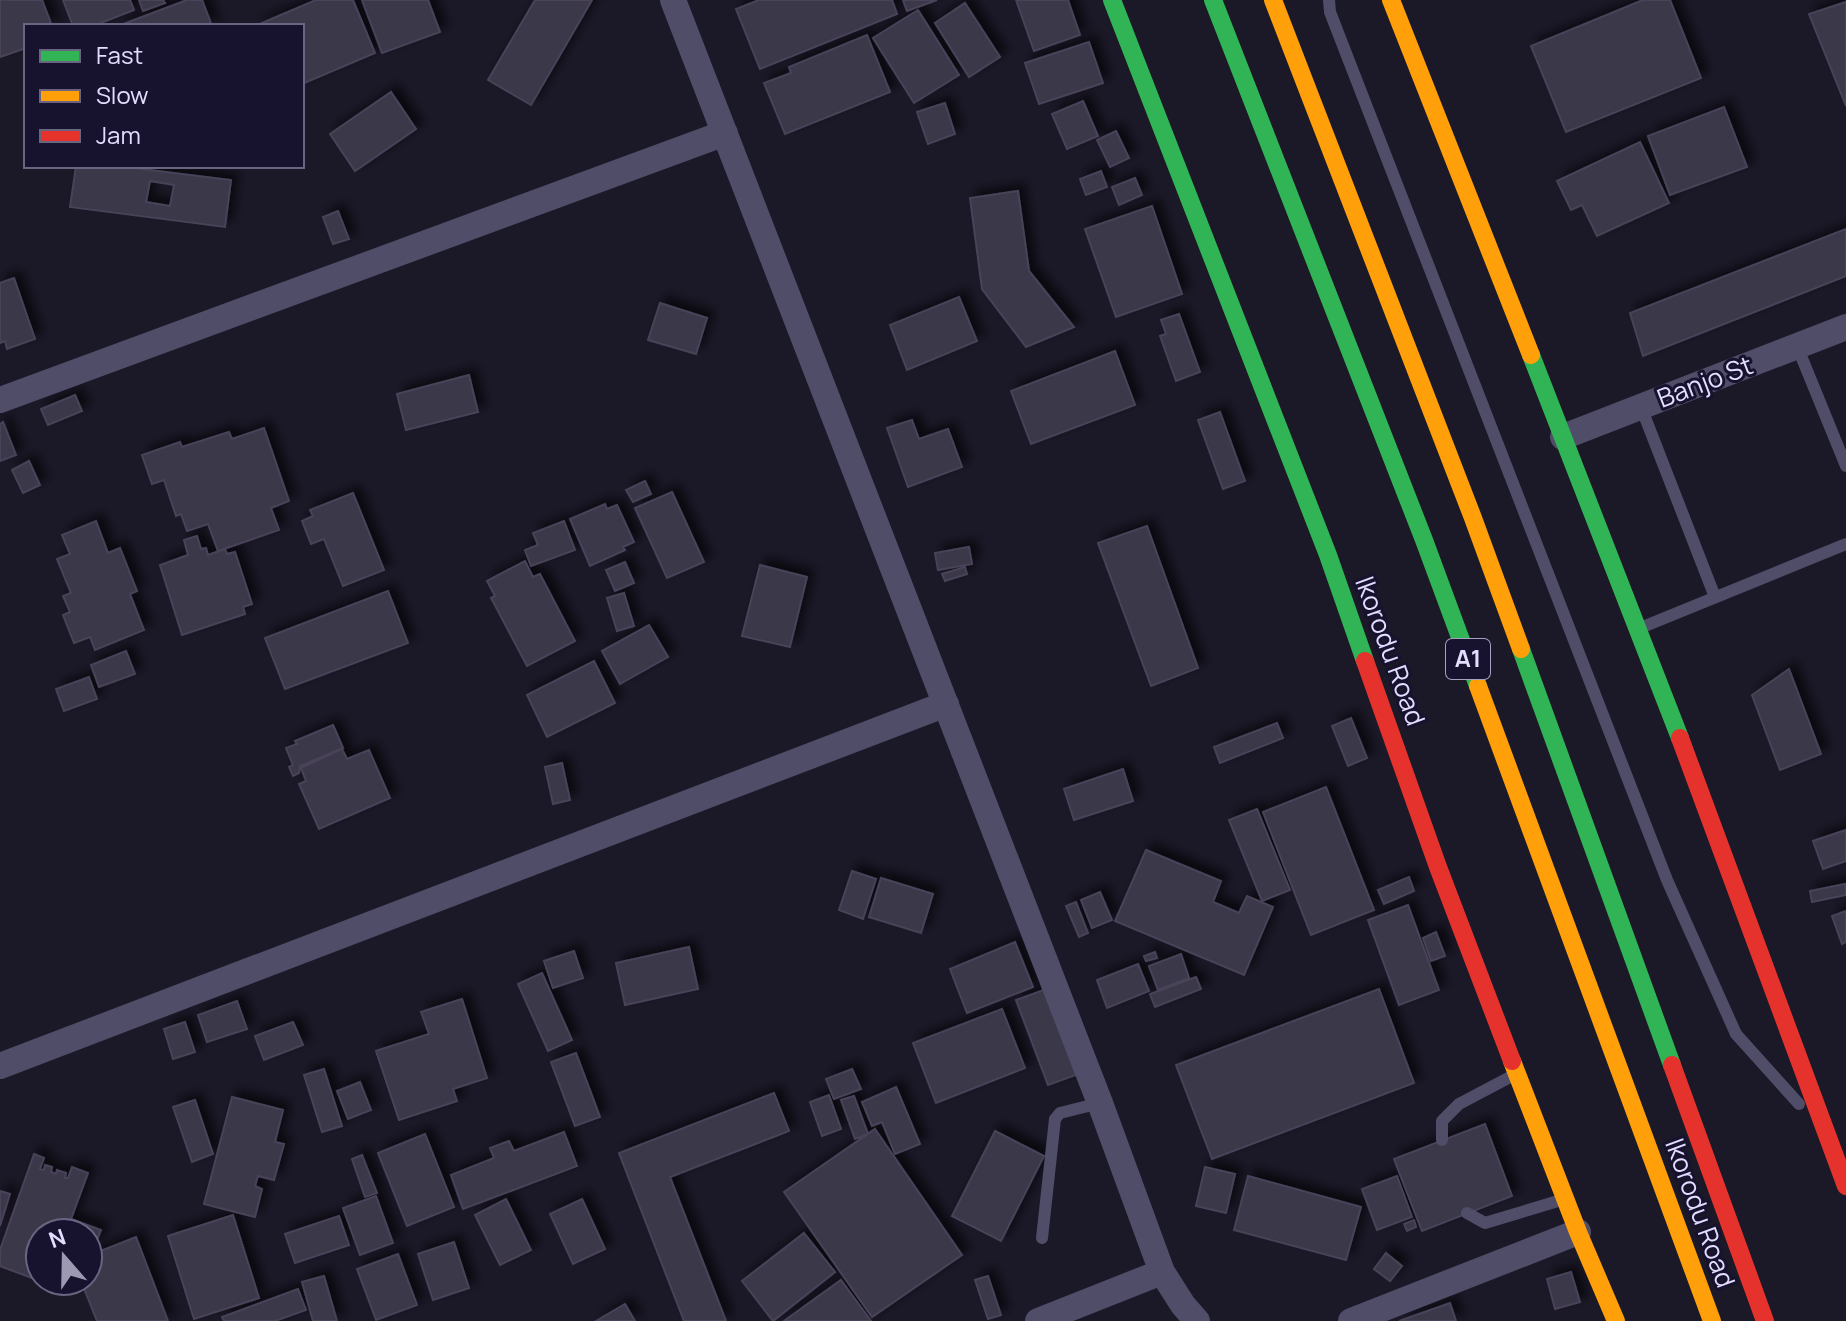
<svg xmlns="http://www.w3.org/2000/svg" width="1846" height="1321" font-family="Manrope,sans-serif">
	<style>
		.building { fill: #3a3748; stroke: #484359; stroke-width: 2; fill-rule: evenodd; filter: url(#shadow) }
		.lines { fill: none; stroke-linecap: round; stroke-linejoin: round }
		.lane { stroke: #4f4d68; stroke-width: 12 }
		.street { stroke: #4f4d68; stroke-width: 26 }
		.fast { stroke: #30b455; stroke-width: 18 }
		.slow { stroke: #ff9f0a; stroke-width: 18 }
		.jam { stroke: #e5322d; stroke-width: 18 }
		.labels { text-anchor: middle; stroke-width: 6; stroke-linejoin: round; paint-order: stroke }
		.shield { fill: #17122d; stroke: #a6a1c0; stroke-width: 2 }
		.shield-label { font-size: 24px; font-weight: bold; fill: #e3deff }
		.street-label { font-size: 26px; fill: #e3deff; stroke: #17122d }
	</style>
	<defs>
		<filter id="shadow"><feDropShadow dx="7" dy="-7" stdDeviation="4" flood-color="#0009"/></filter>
	</defs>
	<rect width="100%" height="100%" fill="#1b1827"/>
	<path class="building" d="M0,0H42L52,26H26V48L0,57Z
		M63,0H130L134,10L93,26H73Z
		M139,0H163L165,3L143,11Z
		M187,0H202L212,26H118Z
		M316,0H353L375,53L302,84V26H255Z
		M362,0H428L440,32L382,53Z
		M535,0H592L531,105L488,80Z
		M759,0H892L897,14L760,69L736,9Z
		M903,0H937L907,11Z
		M1016,0H1068L1080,35L1034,51Z
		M1643,0H1670L1701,78L1566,132L1531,46Z
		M1846,2V106L1809,14Z
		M965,3L1000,57L969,77L935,23Z
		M918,10L959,75L914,103L873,38Z
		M867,35L890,92L785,134L764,83L791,73L789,67Z
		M1089,42L1103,83L1039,104L1025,63Z
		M391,92L416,129L355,171L330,134Z
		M1083,101L1098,136L1067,149L1052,114Z
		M945,103L955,134L928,144L917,112Z
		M1724,107L1747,167L1670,195L1648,136Z
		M1116,131L1129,158L1110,167L1097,140Z
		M1640,142L1669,203L1597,236L1582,205L1571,210L1557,181Z
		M76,166H117L231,180L225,227L70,207ZM150,181L174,185L170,206L146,202Z
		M1101,171L1107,187L1086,195L1080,179Z
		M1135,178L1142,195L1119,205L1112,187Z
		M1018,191L1029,271L1074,327L1026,347L982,289L970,198Z
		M1152,206L1182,294L1116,317L1085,229Z
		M338,211L349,239L333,244L323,217Z
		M1846,229V276L1643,356L1630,313Z
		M14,278L35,339L7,349L5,341L0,343V283Z
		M959,297L977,341L907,370L890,325Z
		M660,303L707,318L696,354L648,340Z
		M1179,314L1200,372L1176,381L1160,336L1166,334L1161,320Z
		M1115,351L1135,405L1031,444L1011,391Z
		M469,375L478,412L406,430L397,394Z
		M75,395L82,411L48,425L41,409Z
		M1220,412L1245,481L1223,489L1198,420Z
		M912,420L919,439L948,429L962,467L908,487L887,428Z
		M3,422L16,455L0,461V424Z
		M264,428L289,501L271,508L279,530L218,551L208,524L187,531L181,514L176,516L164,480L152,484L142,455L180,442L182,447L229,432L232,439Z
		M29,461L40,485L23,493L12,470Z
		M645,481L651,494L633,502L626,490Z
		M672,492L704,562L667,578L635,508Z
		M353,493L384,570L343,586L324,539L311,544L302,521L313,516L310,510Z
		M605,504L607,509L617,505L634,542L623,547L625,550L590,566L570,519Z
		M96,521L108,553L120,548L137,591L130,594L144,630L95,650L90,637L74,643L63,615L70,612L63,596L71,593L57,559L70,554L62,535Z
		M564,521L575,550L531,566L525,550L538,545L533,533Z
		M1147,526L1198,668L1151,686L1098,543Z
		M197,536L201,549L206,548L208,555L225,549L227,554L235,552L252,604L243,607L245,614L182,635L160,565L188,555L184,540Z
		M969,547L972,564L938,570L935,553Z
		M525,561L533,577L540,574L575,641L527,666L491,598L495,596L487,581Z
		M625,562L634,583L615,591L606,570Z
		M760,565L807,577L790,647L742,636Z
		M965,567L967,574L945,581L942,574Z
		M388,591L408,643L285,689L265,638Z
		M624,593L634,626L617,631L607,598Z
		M649,625L668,657L620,684L602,651Z
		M126,651L135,674L99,687L91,665Z
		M594,661L615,703L547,737L527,695Z
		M1789,669L1821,754L1780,770L1752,695Z
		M89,677L97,699L64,711L56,689Z
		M1351,718L1367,758L1348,766L1332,726Z
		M1277,723L1283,738L1220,763L1214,747Z
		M333,725L343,748L300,766L299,773L293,776L289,767L293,765L286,748L297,744L295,741Z
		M342,749L347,759L369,750L390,798L319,829L299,784L306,781L301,768Z
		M562,763L570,800L553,804L545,767Z
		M1123,769L1133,801L1074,820L1064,789Z
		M1326,787L1374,910L1311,935L1263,812Z
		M1257,809L1290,890L1262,901L1229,820Z
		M1846,830V861L1823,869L1813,841Z
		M1146,850L1221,881L1213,902L1239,913L1247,896L1273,907L1244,975L1115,921Z
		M852,871L876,879L863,919L839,910Z
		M1409,877L1414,891L1384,904L1378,890Z
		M881,878L933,894L921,933L869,917Z
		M1845,884L1846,895L1812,902L1810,891Z
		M1100,892L1112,920L1092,928L1081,900Z
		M1076,902L1088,933L1079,937L1066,906Z
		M1408,905L1439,990L1399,1005L1368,920Z
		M1846,911V942L1842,944L1832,916Z
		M1436,932L1445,956L1431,961L1423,938Z
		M1015,942L1033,987L967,1013L950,969Z
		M689,947L698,989L625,1005L616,963Z
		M574,951L583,978L553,988L544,961Z
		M1155,952L1157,958L1146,961L1144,956Z
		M1181,954L1189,978L1158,990L1149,966Z
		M1138,964L1149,991L1107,1008L1097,980Z
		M542,973L572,1040L548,1051L518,984Z
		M1196,977L1201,989L1155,1007L1150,994Z
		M1052,987L1084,1072L1048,1085L1016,1000Z
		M1379,989L1414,1083L1212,1159L1176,1065Z
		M462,999L487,1078L453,1089L457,1101L399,1120L376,1051L429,1034L421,1012Z
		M237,1001L247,1029L207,1042L198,1015Z
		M1002,1009L1025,1068L936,1103L913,1043Z
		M185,1022L195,1052L173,1059L164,1029Z
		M293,1022L303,1045L264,1060L255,1036Z
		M576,1053L600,1117L575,1126L551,1062Z
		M324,1069L342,1126L322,1132L304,1075Z
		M852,1069L861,1089L834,1099L826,1079Z
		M360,1082L371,1110L348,1119L337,1091Z
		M896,1087L920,1144L895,1154L882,1122L872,1126L862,1102Z
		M774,1093L789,1131L670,1177L726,1321H684L619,1153Z
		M829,1095L841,1129L822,1136L810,1102Z
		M854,1096L868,1134L855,1139L841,1100Z
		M232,1097L283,1110L275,1142L284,1144L274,1180L258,1176L255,1186L262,1189L255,1217L204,1204Z
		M195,1100L213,1154L192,1162L173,1107Z
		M1485,1124L1512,1196L1422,1231L1394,1159Z
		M875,1129L962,1255L872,1317L784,1192Z
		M995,1131L1044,1156L1001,1241L952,1216Z
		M564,1132L577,1166L463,1209L451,1175L494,1158L490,1148L509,1141L514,1151Z
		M425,1134L454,1207L407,1226L378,1153Z
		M34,1154L44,1158L40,1169L44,1170L45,1165L52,1167L51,1172L56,1174L57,1170L66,1173L65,1178H68L72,1167L88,1173L71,1219L101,1230L94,1247L88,1244V1233H40V1281L0,1266V1250Z
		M362,1155L377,1193L365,1197L352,1159Z
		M1205,1167L1235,1174L1226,1213L1196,1206Z
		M1248,1176L1361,1207L1346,1260L1234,1230Z
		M1397,1176L1412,1217L1377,1230L1362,1189Z
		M0,1191L10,1194L0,1226Z
		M376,1196L393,1243L360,1255L343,1208Z
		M506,1199L531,1250L500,1265L475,1215Z
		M582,1199L605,1249L573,1264L550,1214Z
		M233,1215L259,1298L194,1319L168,1236Z
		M339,1216L349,1245L295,1263L285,1234Z
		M1414,1220L1416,1227L1407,1231L1404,1224Z
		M804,1233L835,1272L773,1321L742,1281Z
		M136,1237L168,1321H97L81,1281H88V1256Z
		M454,1242L469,1288L433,1300L418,1254Z
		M1386,1253L1402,1266L1390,1281L1374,1269Z
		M398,1254L417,1305L376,1320L357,1269Z
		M1571,1272L1580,1302L1555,1309L1547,1279Z
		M324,1276L337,1321H313L302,1282Z
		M988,1276L1001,1315L988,1319L975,1280Z
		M841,1280L871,1321H784Z
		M298,1289L306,1310L275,1321H224L222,1317Z
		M1450,1303L1456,1321H1399Z
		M625,1304L635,1321H596Z"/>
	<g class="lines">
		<path class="lane" d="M1329,0L1330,12L1667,880L1736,1034L1799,1104
			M1797,346L1846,466
			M1641,407L1715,597
			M1645,626L1846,544
			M1442,1140V1121L1459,1104L1512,1076
			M1467,1213L1485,1223L1558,1201
			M1042,1238L1055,1119L1060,1113L1100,1103"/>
		<path class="street" d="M673,0L1100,1103L1162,1272L1038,1321
			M0,400L725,133
			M1563,437L1846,327
			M0,1066L946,704
			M1162,1272L1183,1305L1197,1321
			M1351,1321L1578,1232"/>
		<path class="fast" d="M1112,0L1328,555L1365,661
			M1213,0L1424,540L1478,686
			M1531,355L1680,738
			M1521,649L1672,1065"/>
		<path class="slow" d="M1273,0L1473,518L1521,649
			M1391,0L1531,355
			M1478,686L1712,1321
			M1512,1061L1578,1232L1616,1321"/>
		<path class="jam" d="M1365,661L1438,867L1512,1061
			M1680,738L1846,1186
			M1672,1065L1765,1321"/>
	</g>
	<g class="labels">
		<rect class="shield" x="1446" y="639" width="44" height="40" rx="6"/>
		<g class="shield-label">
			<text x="1468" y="667">A1</text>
		</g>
		<g class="street-label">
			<text transform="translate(1705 382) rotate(-21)" y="9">Banjo St</text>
			<text transform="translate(1390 651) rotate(70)" y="9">Ikorodu Road</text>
			<text transform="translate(1700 1213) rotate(70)" y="9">Ikorodu Road</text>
		</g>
	</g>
	<rect x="24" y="24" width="280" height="144" fill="#17122d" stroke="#696481" stroke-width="2"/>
	<rect x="40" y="50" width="40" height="12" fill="#30b455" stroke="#696481" stroke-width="2"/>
	<text x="96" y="64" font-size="24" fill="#e3deff">Fast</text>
	<rect x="40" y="90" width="40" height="12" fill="#ff9f0a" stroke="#696481" stroke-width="2"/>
	<text x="96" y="104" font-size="24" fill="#e3deff">Slow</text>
	<rect x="40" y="130" width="40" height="12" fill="#e5322d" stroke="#696481" stroke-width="2"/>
	<text x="96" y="144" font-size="24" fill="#e3deff">Jam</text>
	<g transform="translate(64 1257) rotate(340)"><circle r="38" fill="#17122d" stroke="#696481" stroke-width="2"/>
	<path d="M0-6L14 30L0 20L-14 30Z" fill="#9d99b3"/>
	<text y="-12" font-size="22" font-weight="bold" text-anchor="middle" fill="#e3deff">N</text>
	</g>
</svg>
